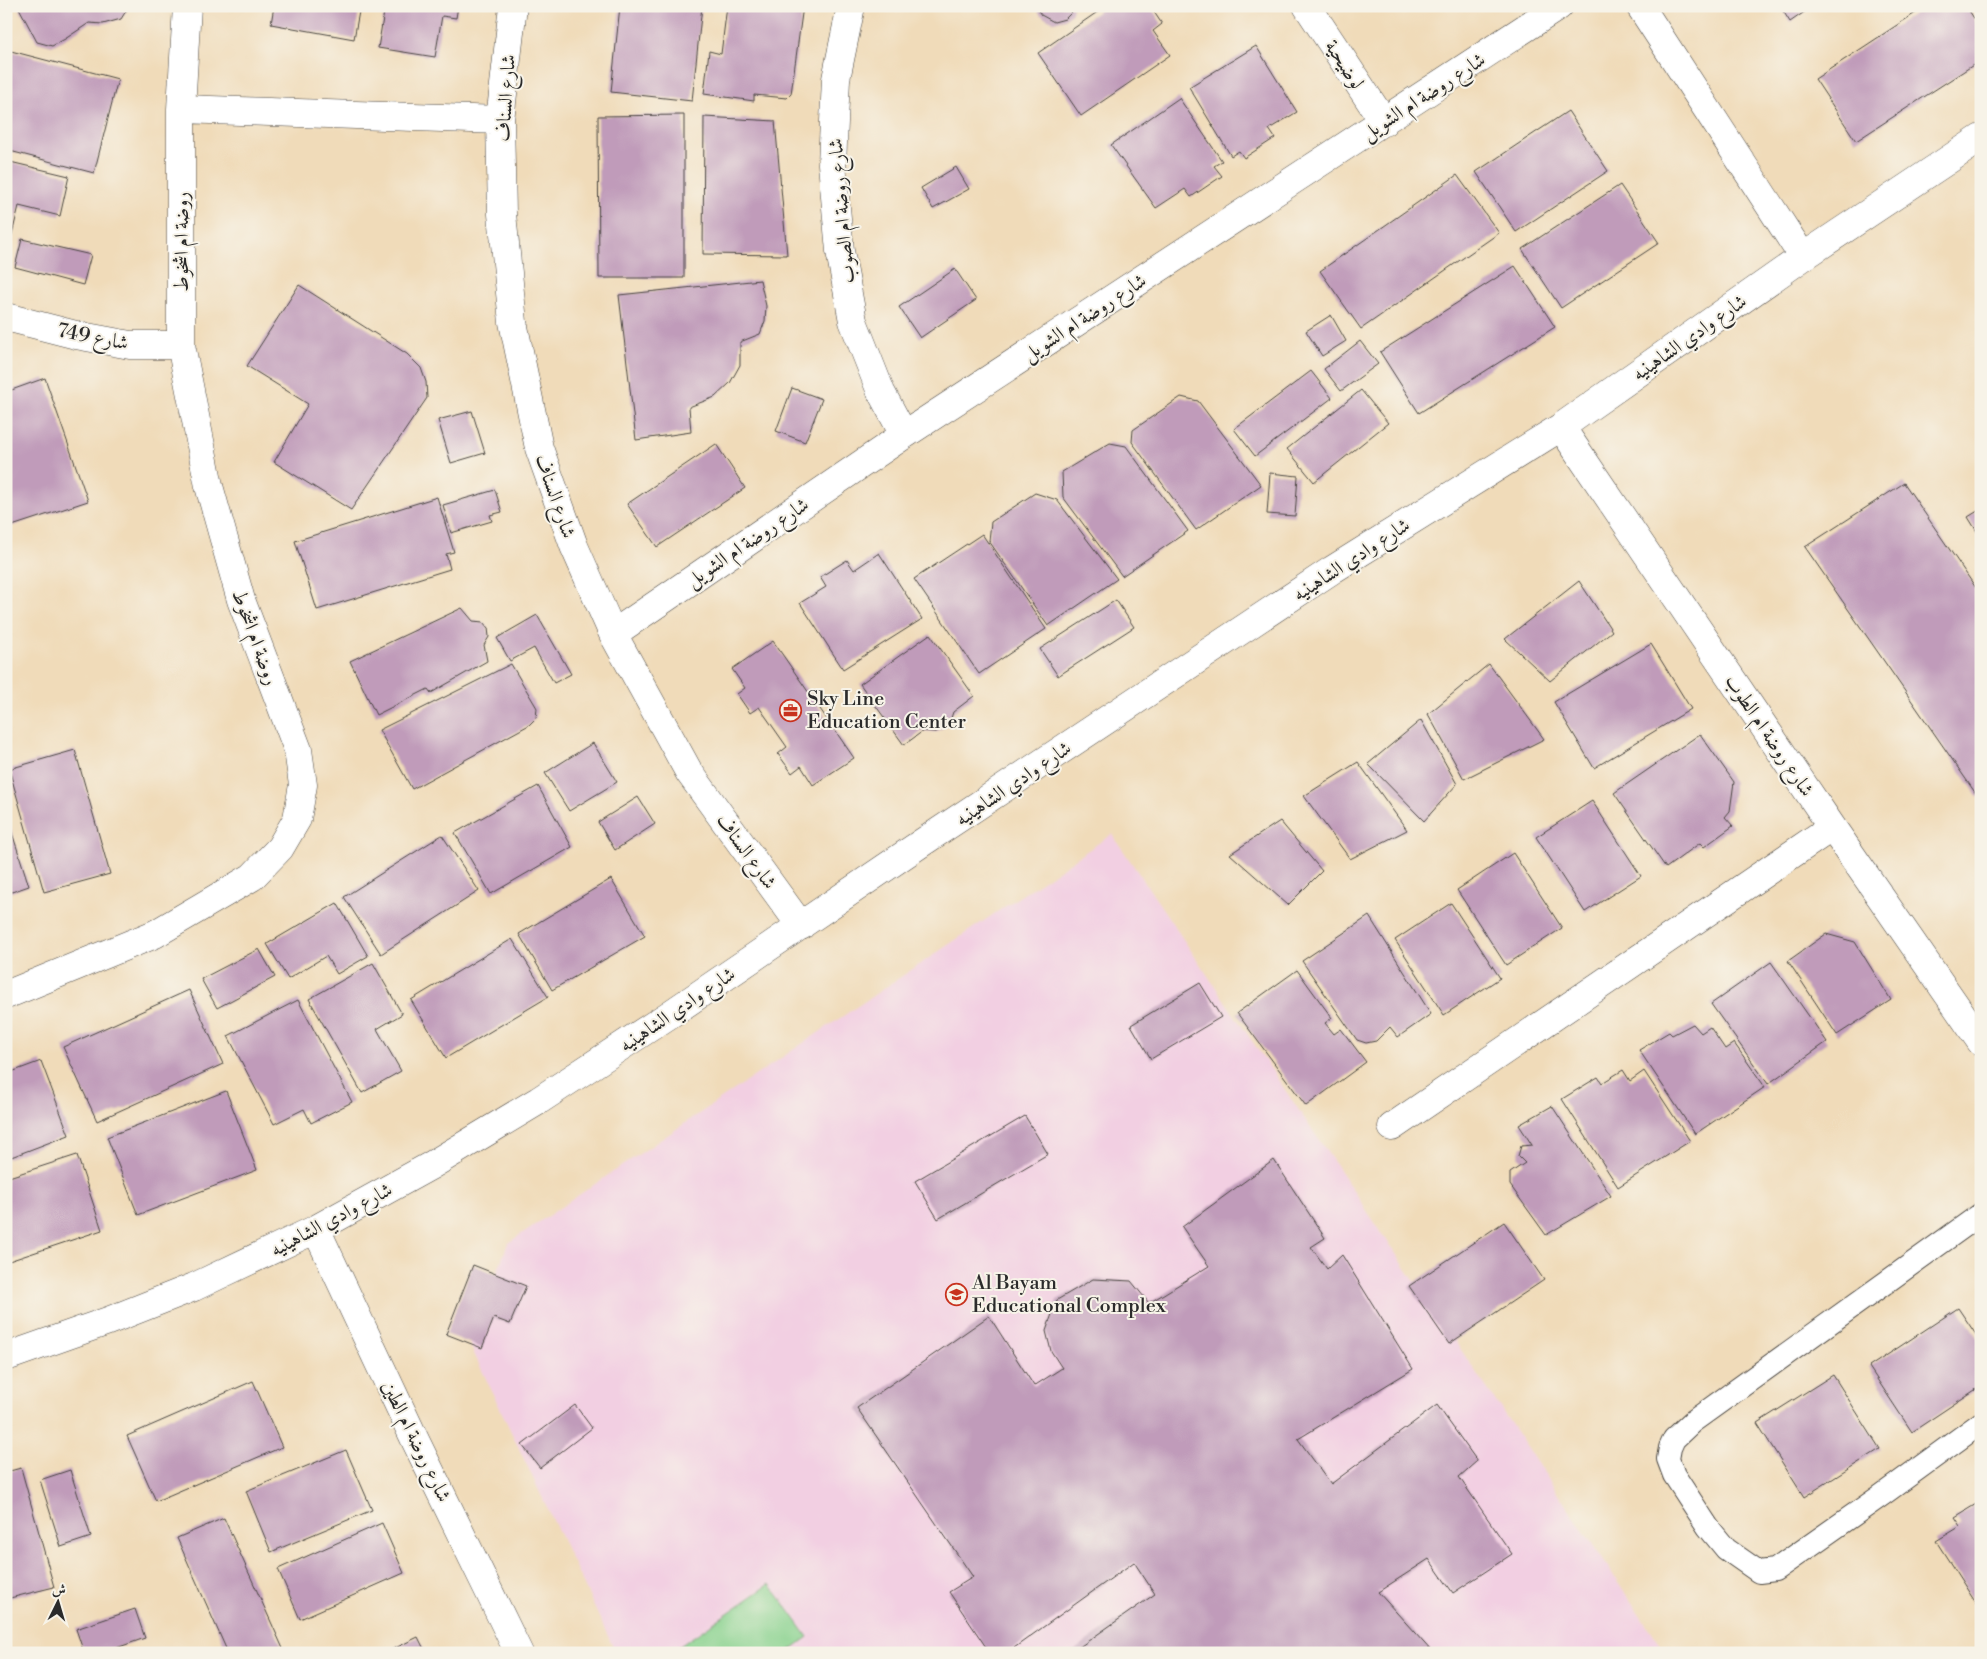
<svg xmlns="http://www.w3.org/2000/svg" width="1987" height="1659" font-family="'Libre Bodoni',Amiri,serif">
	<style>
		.built { fill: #f2cfe2 }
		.green { fill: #88d28e; stroke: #5a7e5c }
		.building { fill: #c09bba }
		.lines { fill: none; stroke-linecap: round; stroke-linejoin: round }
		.lane-casing { stroke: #494540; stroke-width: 24 }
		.street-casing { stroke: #494540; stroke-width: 29 }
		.lane { stroke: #fff; stroke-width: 22 }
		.street { stroke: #fff; stroke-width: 28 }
		.labels { text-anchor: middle; stroke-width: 4; stroke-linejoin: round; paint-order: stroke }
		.street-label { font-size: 20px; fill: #2b2b2b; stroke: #f7f3e8 }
		.poi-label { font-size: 20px; fill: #2b2b2b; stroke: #f7f3e8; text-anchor: start }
	</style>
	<rect width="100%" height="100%" fill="#f7f3e8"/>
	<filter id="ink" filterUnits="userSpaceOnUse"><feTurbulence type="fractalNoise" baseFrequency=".02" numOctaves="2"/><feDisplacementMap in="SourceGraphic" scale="10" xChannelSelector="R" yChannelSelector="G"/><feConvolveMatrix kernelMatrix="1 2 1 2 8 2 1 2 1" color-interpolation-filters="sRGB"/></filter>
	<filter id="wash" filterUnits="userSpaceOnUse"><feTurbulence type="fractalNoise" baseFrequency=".0096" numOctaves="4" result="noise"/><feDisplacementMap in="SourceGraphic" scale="20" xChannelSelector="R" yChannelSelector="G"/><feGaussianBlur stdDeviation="1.12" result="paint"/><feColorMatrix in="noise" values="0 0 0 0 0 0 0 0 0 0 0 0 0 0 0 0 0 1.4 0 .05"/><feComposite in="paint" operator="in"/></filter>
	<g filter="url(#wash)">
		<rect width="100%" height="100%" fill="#f0dbb9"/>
		<path class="built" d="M1112,834L1666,1653H616L470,1345L508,1243Z"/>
		<path class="green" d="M770,1584L808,1637L786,1653H676L674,1650Z"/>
		<g id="blocks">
			<path class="building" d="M18,6H129L121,19L103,24L89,23L65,39L52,46L37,42Z
				M274,6H360L354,39L271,24Z
				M385,6H458L456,18L442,16L435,57L378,48Z
				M620,6H702L692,101L611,92Z
				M727,6H803L791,94L787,98L754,95V101L704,94L709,51L721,54Z
				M1035,6H1073L1072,12L1065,19L1054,22L1041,15Z
				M1106,6H1150L1162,24L1153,31L1170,55L1081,116L1038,53Z
				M1780,6H1813L1790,22Z
				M1926,6H1966L1981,29V60L1856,141L1815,79Z
				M1256,46L1297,112L1269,129L1275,138L1244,158L1239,151L1231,156L1189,87Z
				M11,51L118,79L94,173L6,150V67Z
				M1179,98L1222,161L1214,166L1222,176L1191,197L1185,189L1156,208L1111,145Z
				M1568,111L1608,171L1516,232L1476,172Z
				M684,115V278H599L598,116Z
				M704,117L775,121L787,255L703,254Z
				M6,161L69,176L60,216L19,206L7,254Z
				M956,167L969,189L933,209L921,188Z
				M1457,175L1499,233L1361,329L1320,271Z
				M1620,185L1659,243L1561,308L1522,249Z
				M22,239L91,255L83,285L15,267Z
				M1515,266L1555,327L1419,413L1380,352Z
				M955,269L976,300L920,338L899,307Z
				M760,280L766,306L765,321L760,334L740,342V365L730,383L715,397L689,407L691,432L636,440L619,295Z
				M299,285L407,354L421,368L426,382L427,398L351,510L274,462L308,404L247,366Z
				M1331,315L1346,341L1322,356L1306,331Z
				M1360,341L1378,364L1341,391L1324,369Z
				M1311,371L1332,398L1255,456L1234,429Z
				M45,378L88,501L6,528V392Z
				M792,388L822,399L805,442L776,431Z
				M1361,390L1388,423L1314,482L1287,449Z
				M1181,397L1198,401L1261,485L1196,530L1132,442L1133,430Z
				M472,411L485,453L451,463L438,420Z
				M1110,443L1126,446L1188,531L1122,576L1063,497L1062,472Z
				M716,444L745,488L657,547L627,504Z
				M1270,473L1298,476L1295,516L1267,514Z
				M1904,483L1976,588L1981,589V801L1805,547Z
				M495,490L502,512L490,515L492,521L451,533L443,505Z
				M1035,493L1057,500L1117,579L1048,626L989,541L991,522Z
				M437,497L454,552L446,554L450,569L317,610L295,541Z
				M1981,509V538L1968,517Z
				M982,534L1046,629L979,674L914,579Z
				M879,553L922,619L843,669L800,603L826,587L820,577L847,560L854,570Z
				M1579,581L1612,631L1550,681L1505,639Z
				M1116,600L1134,627L1058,676L1040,649Z
				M462,608L473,621L483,622L488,628L489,637L484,645L487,661L431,693L428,689L376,715L350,661Z
				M537,615L571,674L554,683L534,648L510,661L497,638Z
				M930,634L974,696L953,712L949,724L936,732L923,731L904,745L860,684Z
				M773,641L854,758L813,785L801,766L792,773L778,754L787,747L759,707L750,713L737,694L745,688L732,669Z
				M1651,644L1691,709L1594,768L1554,702Z
				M511,664L537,708L536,718L529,725L412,789L379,730Z
				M1489,664L1544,739L1464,779L1428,714Z
				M1421,720L1457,784L1424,821L1368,764Z
				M1700,734L1734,782L1730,811L1725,817L1733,826L1704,847L1700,843L1666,868L1614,793Z
				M593,743L617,782L569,811L545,773Z
				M75,750L110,874L44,892L9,769Z
				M1358,762L1407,830L1350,859L1304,796Z
				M538,786L572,847L491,894L455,833Z
				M638,797L655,824L615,850L598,822Z
				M1592,801L1641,876L1585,912L1536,837Z
				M6,814L29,886L6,894Z
				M1280,821L1322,871L1288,905L1230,854Z
				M442,835L479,891L381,954L344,897Z
				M1513,853L1562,928L1506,965L1457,890Z
				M611,879L645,936L552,990L519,934Z
				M337,903L368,956L337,974L326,956L288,979L267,944Z
				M1451,903L1500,978L1444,1015L1395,940Z
				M1369,916L1431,1014L1398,1037L1390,1027L1376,1041L1366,1043L1357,1040L1302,961Z
				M1826,934L1855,942L1891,1000L1837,1035L1788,961Z
				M512,939L548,997L446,1058L411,1000Z
				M259,949L275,977L217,1008L201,979Z
				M1771,962L1827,1042L1768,1084L1711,1004Z
				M373,963L402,1014L377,1029L401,1071L362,1093L309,999Z
				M1297,970L1332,1018L1325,1023L1334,1034L1341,1029L1366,1062L1306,1106L1237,1013Z
				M1200,983L1221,1017L1151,1059L1131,1025Z
				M189,990L223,1064L97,1121L63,1047Z
				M298,1000L352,1102L311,1123L304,1109L274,1124L228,1036Z
				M1693,1024L1701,1033L1710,1027L1725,1049L1734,1043L1765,1087L1695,1134L1639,1050L1669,1032L1672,1035Z
				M41,1061L69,1135L6,1159V1074Z
				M1623,1070L1630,1081L1644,1071L1690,1141L1618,1187L1562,1099L1598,1077L1602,1083Z
				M226,1091L257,1170L138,1215L107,1137Z
				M1552,1106L1611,1196L1546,1235L1510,1185V1173L1525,1163L1518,1156L1521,1146L1532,1145L1519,1125Z
				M1025,1116L1048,1154L938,1219L915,1181Z
				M77,1155L102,1230L6,1262V1178Z
				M1274,1160L1325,1238L1311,1247L1327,1269L1342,1255L1413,1369L1298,1439L1331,1484L1437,1405L1477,1461L1459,1477L1512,1554L1453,1593L1429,1559L1378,1592L1433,1653H1071L1155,1594L1134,1562L1007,1653H990L949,1592L973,1577L857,1408L989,1316L1034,1386L1062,1368L1051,1351L1046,1331L1057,1300L1093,1279L1131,1281L1149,1303L1209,1266L1182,1227Z
				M1504,1222L1544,1280L1449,1344L1409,1286Z
				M473,1265L526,1286L510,1324L494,1318L482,1348L446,1334Z
				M1958,1308L1981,1342V1386L1912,1432L1869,1367Z
				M1833,1375L1880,1449L1804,1497L1757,1423Z
				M253,1381L282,1447L156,1501L127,1436Z
				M575,1405L592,1428L540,1468L522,1445Z
				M346,1450L372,1510L271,1552L246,1491Z
				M21,1468L54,1587L6,1599V1472Z
				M70,1470L91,1537L61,1547L40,1480Z
				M1981,1501V1611L1936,1541L1961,1526L1955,1517Z
				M224,1518L285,1653H228L177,1538Z
				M382,1523L404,1573L300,1619L278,1569Z
				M135,1609L145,1638L102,1653H84L76,1629Z
				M418,1637L426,1653H385Z"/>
		</g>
	</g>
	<g filter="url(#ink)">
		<use href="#blocks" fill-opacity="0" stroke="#494540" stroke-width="1"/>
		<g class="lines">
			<defs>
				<path id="lane" d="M1981,1214L1692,1422L1674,1439L1670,1448L1668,1459L1674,1475L1708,1527L1726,1549L1759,1572L1775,1570L1882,1495L1981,1423"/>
				<path id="street" d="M513,6L500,120L502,214L513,322L539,448L574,546L613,634L689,772L801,926
					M851,6L836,79L832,164L840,251L853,321L881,392L904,435
					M1307,6L1384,122
					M1640,6L1803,257
					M181,109L500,120
					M6,317L76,335L130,345H181
					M1561,427L1832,827L1981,1042
					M613,634L904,435L1559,6
					M6,995L155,934L252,877L280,848L297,819L303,785L298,750L241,600L209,486L181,345V109L187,6
					M1392,1127L1832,827
					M316,1229L416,1442L519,1653
					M6,1357L108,1321L194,1287L316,1229L430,1166L538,1101L669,1015L923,842L1332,570L1561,427L1803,257L1981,138"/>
			</defs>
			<use href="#lane" class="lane-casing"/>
			<use href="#street" class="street-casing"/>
			<use href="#lane" class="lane"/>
			<use href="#street" class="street"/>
		</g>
	</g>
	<defs>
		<symbol id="office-ring" viewBox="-11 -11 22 22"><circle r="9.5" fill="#f7f3e8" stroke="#c8321e" stroke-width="1.5"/><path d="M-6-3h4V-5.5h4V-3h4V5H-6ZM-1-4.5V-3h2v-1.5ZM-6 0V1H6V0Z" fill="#c8321e"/></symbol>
		<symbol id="school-ring" viewBox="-11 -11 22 22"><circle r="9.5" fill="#f7f3e8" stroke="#c8321e" stroke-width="1.5"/><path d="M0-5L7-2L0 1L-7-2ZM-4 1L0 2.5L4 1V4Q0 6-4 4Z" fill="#c8321e"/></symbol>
	</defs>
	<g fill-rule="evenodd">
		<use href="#office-ring" x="778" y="698" width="25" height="25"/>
		<use href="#school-ring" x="944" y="1282" width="25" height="25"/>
	</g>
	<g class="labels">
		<g class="street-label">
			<text transform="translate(1345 64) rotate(57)" y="7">لوضيحية</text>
			<text transform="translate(1423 96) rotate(-33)" y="7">شارع روضة ام الشويل</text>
			<text transform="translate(505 98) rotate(-86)" y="7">شارع السناف</text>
			<text transform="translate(841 211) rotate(-95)" y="7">شارع روضة ام الصوب</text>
			<text transform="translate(181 242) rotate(-90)" y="7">روضة ام اشخوط</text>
			<text transform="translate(1084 317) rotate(-33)" y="7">شارع روضة ام الشويل</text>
			<text transform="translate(93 336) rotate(11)" y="7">شارع 749</text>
			<text transform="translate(1689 337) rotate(-35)" y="7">شارع وادي الشاهينيه</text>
			<text transform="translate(556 496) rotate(71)" y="7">شارع السناف</text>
			<text transform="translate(747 542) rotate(-34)" y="7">شارع روضة ام الشويل</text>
			<text transform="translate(1351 559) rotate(-33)" y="7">شارع وادي الشاهينيه</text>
			<text transform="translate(256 637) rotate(70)" y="7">روضة ام اشخوط</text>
			<text transform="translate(1770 735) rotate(56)" y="7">شارع روضة ام الطوب</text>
			<text transform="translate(1013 783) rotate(-34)" y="7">شارع وادي الشاهينيه</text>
			<text transform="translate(747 851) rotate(54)" y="7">شارع السناف</text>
			<text transform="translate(677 1009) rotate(-34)" y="7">شارع وادي الشاهينيه</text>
			<text transform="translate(331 1219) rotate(-28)" y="7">شارع وادي الشاهينيه</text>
			<text transform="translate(417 1441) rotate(64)" y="7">شارع روضة ام الطين</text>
		</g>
		<g class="poi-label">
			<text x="807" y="705">Sky Line<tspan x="807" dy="23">Education Center</tspan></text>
			<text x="972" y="1289">Al Bayam<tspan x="972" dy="23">Educational Complex</tspan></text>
		</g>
	</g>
	<rect width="1987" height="1659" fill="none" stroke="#f7f3e8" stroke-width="25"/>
	<g transform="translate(58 1602) rotate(5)" stroke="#f7f3e8" stroke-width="4" paint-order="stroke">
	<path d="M0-4L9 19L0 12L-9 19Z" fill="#2b2b2b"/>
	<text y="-8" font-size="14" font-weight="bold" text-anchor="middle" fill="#2b2b2b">ش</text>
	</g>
</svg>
